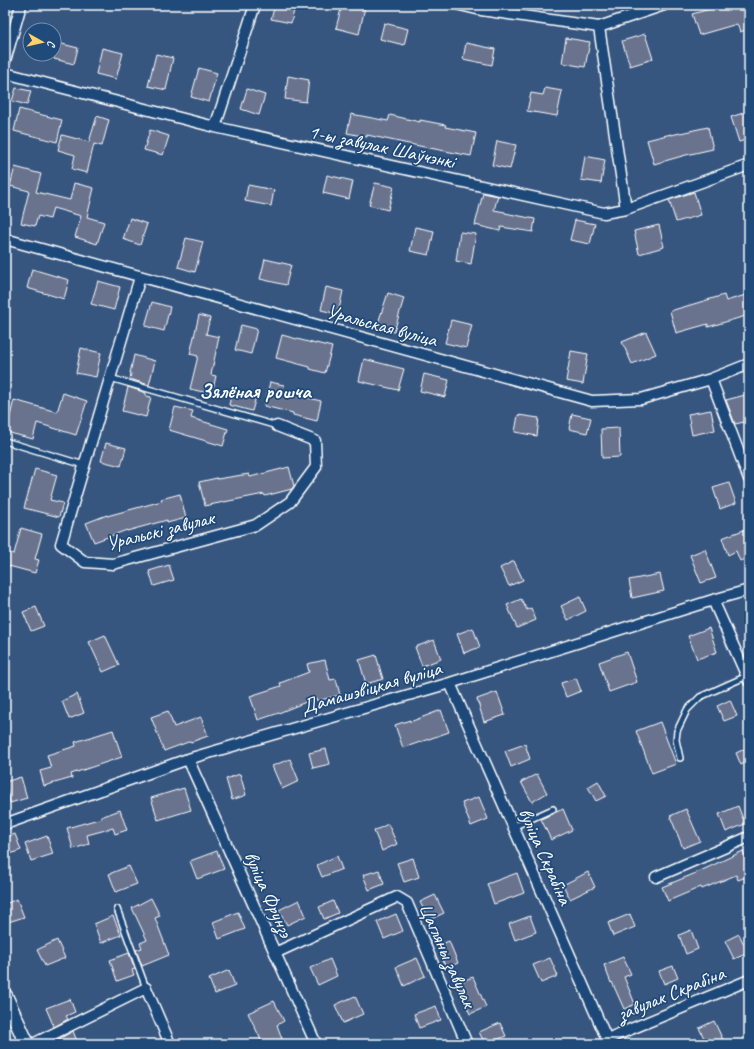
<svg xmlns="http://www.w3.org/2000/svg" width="754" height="1049" font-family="Caveat,sans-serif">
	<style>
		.building { fill: #6b738e; stroke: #fff }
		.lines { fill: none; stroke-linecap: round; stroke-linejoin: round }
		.lane-casing { stroke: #fff; stroke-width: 8 }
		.street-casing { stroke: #fff; stroke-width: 13 }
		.secondary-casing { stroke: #fff; stroke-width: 17 }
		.lane { stroke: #1f4a7a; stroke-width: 5 }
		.street { stroke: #1f4a7a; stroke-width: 10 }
		.secondary { stroke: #1f4a7a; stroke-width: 14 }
		.labels { text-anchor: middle; stroke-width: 3.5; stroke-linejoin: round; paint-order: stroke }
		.street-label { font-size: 20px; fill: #fff; stroke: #1f4a7a }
		.neighbourhood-label { font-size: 21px; font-weight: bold; fill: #fff; stroke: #1f4a7a }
	</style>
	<rect width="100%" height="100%" fill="#365680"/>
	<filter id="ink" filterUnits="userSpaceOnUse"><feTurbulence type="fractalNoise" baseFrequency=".025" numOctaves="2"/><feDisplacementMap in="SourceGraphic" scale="8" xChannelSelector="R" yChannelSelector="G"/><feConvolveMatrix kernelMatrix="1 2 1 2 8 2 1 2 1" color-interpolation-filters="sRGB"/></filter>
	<g filter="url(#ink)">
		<path class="building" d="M275,5H289L295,6L291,23L271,19Z
			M342,5H355L365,7L359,34L336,28Z
			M724,5H749V29L740,32L737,24L699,35L692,14Z
			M384,23L408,29L404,45L380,39Z
			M645,34L653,59L630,66L622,41Z
			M566,38L590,42L585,67L562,63Z
			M54,42L78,48L74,64L54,59Z
			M466,43L495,49L492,65L463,59Z
			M102,48L123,53L116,79L96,74Z
			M156,54L173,58L166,90L148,86Z
			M199,68L217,73L209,102L191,97Z
			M288,76L309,80L306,102L285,99Z
			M16,88L31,91L27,105L12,101Z
			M545,88L562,91L557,116L527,111L531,93L543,95Z
			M247,89L265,95L259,115L241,109Z
			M19,109L62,120L57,142L14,131Z
			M749,111V139L739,142L731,117Z
			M351,114L388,121L390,115L420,122V120L446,125L445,127L476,133L471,156L404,143L367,135V137L347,133Z
			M97,116L109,120L102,146L94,144L87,173L72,169L75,155L58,150L62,135L89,142Z
			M708,127L713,149L686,155L654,164L647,140L671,134V135Z
			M150,130L169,136L163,155L144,150Z
			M497,141L516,145L510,169L492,165Z
			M585,156L605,160L601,183L581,180Z
			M15,167L41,174L36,192L70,200L74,183L94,188L87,217L104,222L97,244L75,237L81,216L53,208L50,219L38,216L35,226L21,223L29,191L10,186Z
			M327,175L353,181L349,199L323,193Z
			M375,183L394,187L388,210L369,205Z
			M248,185L274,190L271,206L245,201Z
			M694,192L701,215L676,222L669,200Z
			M483,193L498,196L494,210L505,212V213L535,219L533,232L501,227L500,231L475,225Z
			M130,218L147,224L140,245L123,239Z
			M575,220L595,224L590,244L570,240Z
			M659,225L664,247L639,254L634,231Z
			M415,227L434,231L429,255L410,251Z
			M460,232L476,234L471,264L456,261Z
			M186,238L203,242L195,272L178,267Z
			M265,259L291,265L286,285L260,279Z
			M32,269L69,280L64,299L27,288Z
			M98,281L120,287L114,310L91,304Z
			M326,287L343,291L338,314L321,310Z
			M388,293L404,298L394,332L377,326Z
			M749,294V315L708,327V324L676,333L670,311L724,295L726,301Z
			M152,302L170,307L164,331L145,326Z
			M199,315L210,318L206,334L219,337L211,375L216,376L212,394L190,389L198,356L190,354Z
			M451,320L472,325L466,348L445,343Z
			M241,325L257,329L251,354L235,350Z
			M646,332L656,354L632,364L622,342Z
			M282,335L316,344V343L332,347L325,373L310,369V367L276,358Z
			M81,348L101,353L96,377L76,373Z
			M571,351L588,354L583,384L566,381Z
			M134,355L155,361L149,385L130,379L131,373H130Z
			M364,359L404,369L398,390L359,381Z
			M424,374L449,380L445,397L420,391Z
			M270,382L284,385L283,392L321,401L317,421L293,415V413L264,406Z
			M128,387L146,393V396L151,397L146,417L122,411Z
			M232,391L256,397L252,411L229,405Z
			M63,393L87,401L76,435L37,423L33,439L6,432L14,400L57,412Z
			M749,394V421L735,424L726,400Z
			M175,407L193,411L191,418L228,429L223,446L169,430Z
			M711,410L715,430L692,435L688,414Z
			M572,414L591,418L587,433L569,429Z
			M518,415L539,418L537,436L515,432Z
			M619,428L620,457L602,458L601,429Z
			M106,443L126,448L121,466L101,461Z
			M289,467L294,486L292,489L265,496L264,494L224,502L205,506L199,482L217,478V479L249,474L250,477Z
			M35,469L57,475L50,500L63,503L59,517L24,508Z
			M729,483L736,503L720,509L713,488Z
			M180,494L186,518L167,523V520L127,531V530L94,542L86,523L107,515V516L162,501L161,499Z
			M21,528L42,534L35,559L39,560L35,573L5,565V552L14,554Z
			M749,528V557L740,561L736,551L728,555L722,538Z
			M705,549L716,578L701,583L690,555Z
			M514,561L523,580L509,586L500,568Z
			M169,565L174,580L154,586L149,571Z
			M660,574L664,591L632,598L629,580Z
			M580,597L586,611L568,620L561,606Z
			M521,599L527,610L531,608L536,620L517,628L507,605Z
			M36,607L44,626L31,631L23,612Z
			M473,628L480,647L464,653L457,634Z
			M709,628L717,652L697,659L688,636Z
			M105,635L119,665L103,672L89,642Z
			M434,640L441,659L422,666L415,647Z
			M627,652L637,682L609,692L599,662Z
			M376,655L383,679L366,684L359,660Z
			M325,660L330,680L336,679L340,695L317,701L316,698L276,714L258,720L250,696L281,686L280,683L309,672L307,664Z
			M576,678L581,691L566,697L561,683Z
			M497,692L505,715L484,722L477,699Z
			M77,694L84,713L69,719L62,701Z
			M730,700L737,716L724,721L717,706Z
			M441,710L449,732L403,748L395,725L410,720V722Z
			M168,711L174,727L201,717L208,736L191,742V741L164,751L151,717Z
			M660,722L676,764L652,773L636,731Z
			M113,730L122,757L71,774L72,778L44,786L40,771L51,768L47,755L76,746L75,742Z
			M525,744L530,759L511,767L505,751Z
			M749,747V761L741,765L736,753Z
			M326,749L330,764L313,768L309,753Z
			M290,759L299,781L282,789L272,766Z
			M240,774L246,795L232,800L226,779Z
			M537,774L547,793L532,802L521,782Z
			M21,777L27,798L10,803L5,782Z
			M598,781L606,796L596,801L588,787Z
			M184,788L191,810L158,820L151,798Z
			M479,797L488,819L471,826L462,803Z
			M738,806L745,824L726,832L719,814Z
			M563,809L572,830L551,840L541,819Z
			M686,809L700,841L683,848L670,816Z
			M120,810L127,830L115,834L113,828L87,835L89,844L73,849L67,828L102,818L101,817Z
			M388,824L397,844L382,851L374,831Z
			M15,834L21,850L5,856V838Z
			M47,836L53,854L31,861L25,844Z
			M217,851L224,869L197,879L190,861Z
			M743,851L749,865V876L738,880L736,875L702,889L701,887L668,901L662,887L696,873Z
			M337,856L342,869L322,877L317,865Z
			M413,858L419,877L404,882L397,863Z
			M129,866L137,884L116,892L109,874Z
			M379,870L384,884L369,890L363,875Z
			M588,872L595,887L570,899L563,885Z
			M517,873L524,893L494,904L487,884Z
			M435,895L444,913L429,920L420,902Z
			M151,898L160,916L155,918L169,955L142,966L136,950L142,948L140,943L147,940L132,908Z
			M17,899L24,917L5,923V904Z
			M299,900L306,916L287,925L279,910Z
			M333,901L338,913L324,919L319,907Z
			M238,912L245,929L219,939L213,922Z
			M396,914L403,931L384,939L377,922Z
			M630,914L635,927L613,936L608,923Z
			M113,916L121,935L101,943L94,924Z
			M530,916L536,932L515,940L509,924Z
			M691,930L698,949L686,954L679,935Z
			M739,934L748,953L734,959L725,941Z
			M57,940L65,958L45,966L37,950Z
			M449,941L458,963L446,968L437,946Z
			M129,953L135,969L132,970L134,975L117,981L110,960Z
			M623,957L631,974L624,977L635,1004L624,1009L612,982L611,983L604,965Z
			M417,958L425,976L404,986L396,967Z
			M550,958L558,976L541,983L533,965Z
			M330,959L337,976L318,985L310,968Z
			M673,966L678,978L664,984L659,971Z
			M229,970L235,986L215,994L209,979Z
			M473,977L486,1007L470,1014L457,983Z
			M355,996L363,1014L343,1023L335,1005Z
			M70,999L75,1012L66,1016L68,1019L54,1027L46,1008Z
			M274,1001L284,1021L277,1025L284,1044H263L248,1013Z
			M436,1006L441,1020L419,1028L414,1014Z
			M714,1021L725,1044H707L699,1028Z
			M500,1023L506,1036L487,1044H485L479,1032Z
			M73,1031L78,1044H61L59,1039Z"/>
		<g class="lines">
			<defs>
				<path id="lane" d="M110,378L277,426
					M5,441L84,465
					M680,758L676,740L677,731L687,710L700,697L747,676
					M513,827L553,809
					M117,909L146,988"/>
				<path id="street" d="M460,5L481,10L599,27L664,5
					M599,27L626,209
					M5,61L21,5
					M5,73L215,127L604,213L626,209L749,165
					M215,127L255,5
					M5,239L592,401L641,399L711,379L749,364
					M140,277L61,544L85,562L113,564L256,525L290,502L316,467L315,441L277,426
					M711,379L749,479
					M713,600L749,681
					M450,683L609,1044
					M188,759L316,1044
					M5,824L188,759L450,683L713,600L749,590
					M656,877L749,837
					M275,953L397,897L407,903L467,1044
					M607,1039L749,980
					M33,1044L146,988L170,1044"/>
				<path id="secondary" d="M5,996L27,1044"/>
			</defs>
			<use href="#lane" class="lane-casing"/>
			<use href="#street" class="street-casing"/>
			<use href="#secondary" class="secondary-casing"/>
			<use href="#lane" class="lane"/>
			<use href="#street" class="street"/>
			<use href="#secondary" class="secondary"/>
		</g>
	</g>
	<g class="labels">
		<g class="street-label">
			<text transform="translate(382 146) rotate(12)" y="7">1-ы завулак Шаўчэнкі</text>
			<text transform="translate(382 325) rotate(15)" y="7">Уральская вуліца</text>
			<text transform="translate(160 530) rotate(-14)" y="7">Уральскі завулак</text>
			<text transform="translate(371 687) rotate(-16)" y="7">Дамашэвіцкая вуліца</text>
			<text transform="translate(546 856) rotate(66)" y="7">вуліца Скрабіна</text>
			<text transform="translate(269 894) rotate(66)" y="7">вуліца Фрунзэ</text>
			<text transform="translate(448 955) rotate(66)" y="7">Цагляны завулак</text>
			<text transform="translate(671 993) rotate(-22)" y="7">завулак Скрабіна</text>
		</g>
		<g class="neighbourhood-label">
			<text x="255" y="398">Зялёная рошча</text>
		</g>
	</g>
	<rect width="754" height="1049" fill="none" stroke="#1f4a7a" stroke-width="20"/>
	<rect x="10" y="10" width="734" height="1029" fill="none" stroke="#fff" stroke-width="1.5" filter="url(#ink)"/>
	<g transform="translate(42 42) rotate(98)"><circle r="19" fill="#1f4a7a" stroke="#7992af"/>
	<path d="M0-3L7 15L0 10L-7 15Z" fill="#ffd166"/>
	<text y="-6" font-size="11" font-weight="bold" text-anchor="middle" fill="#ffffff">С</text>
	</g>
</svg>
